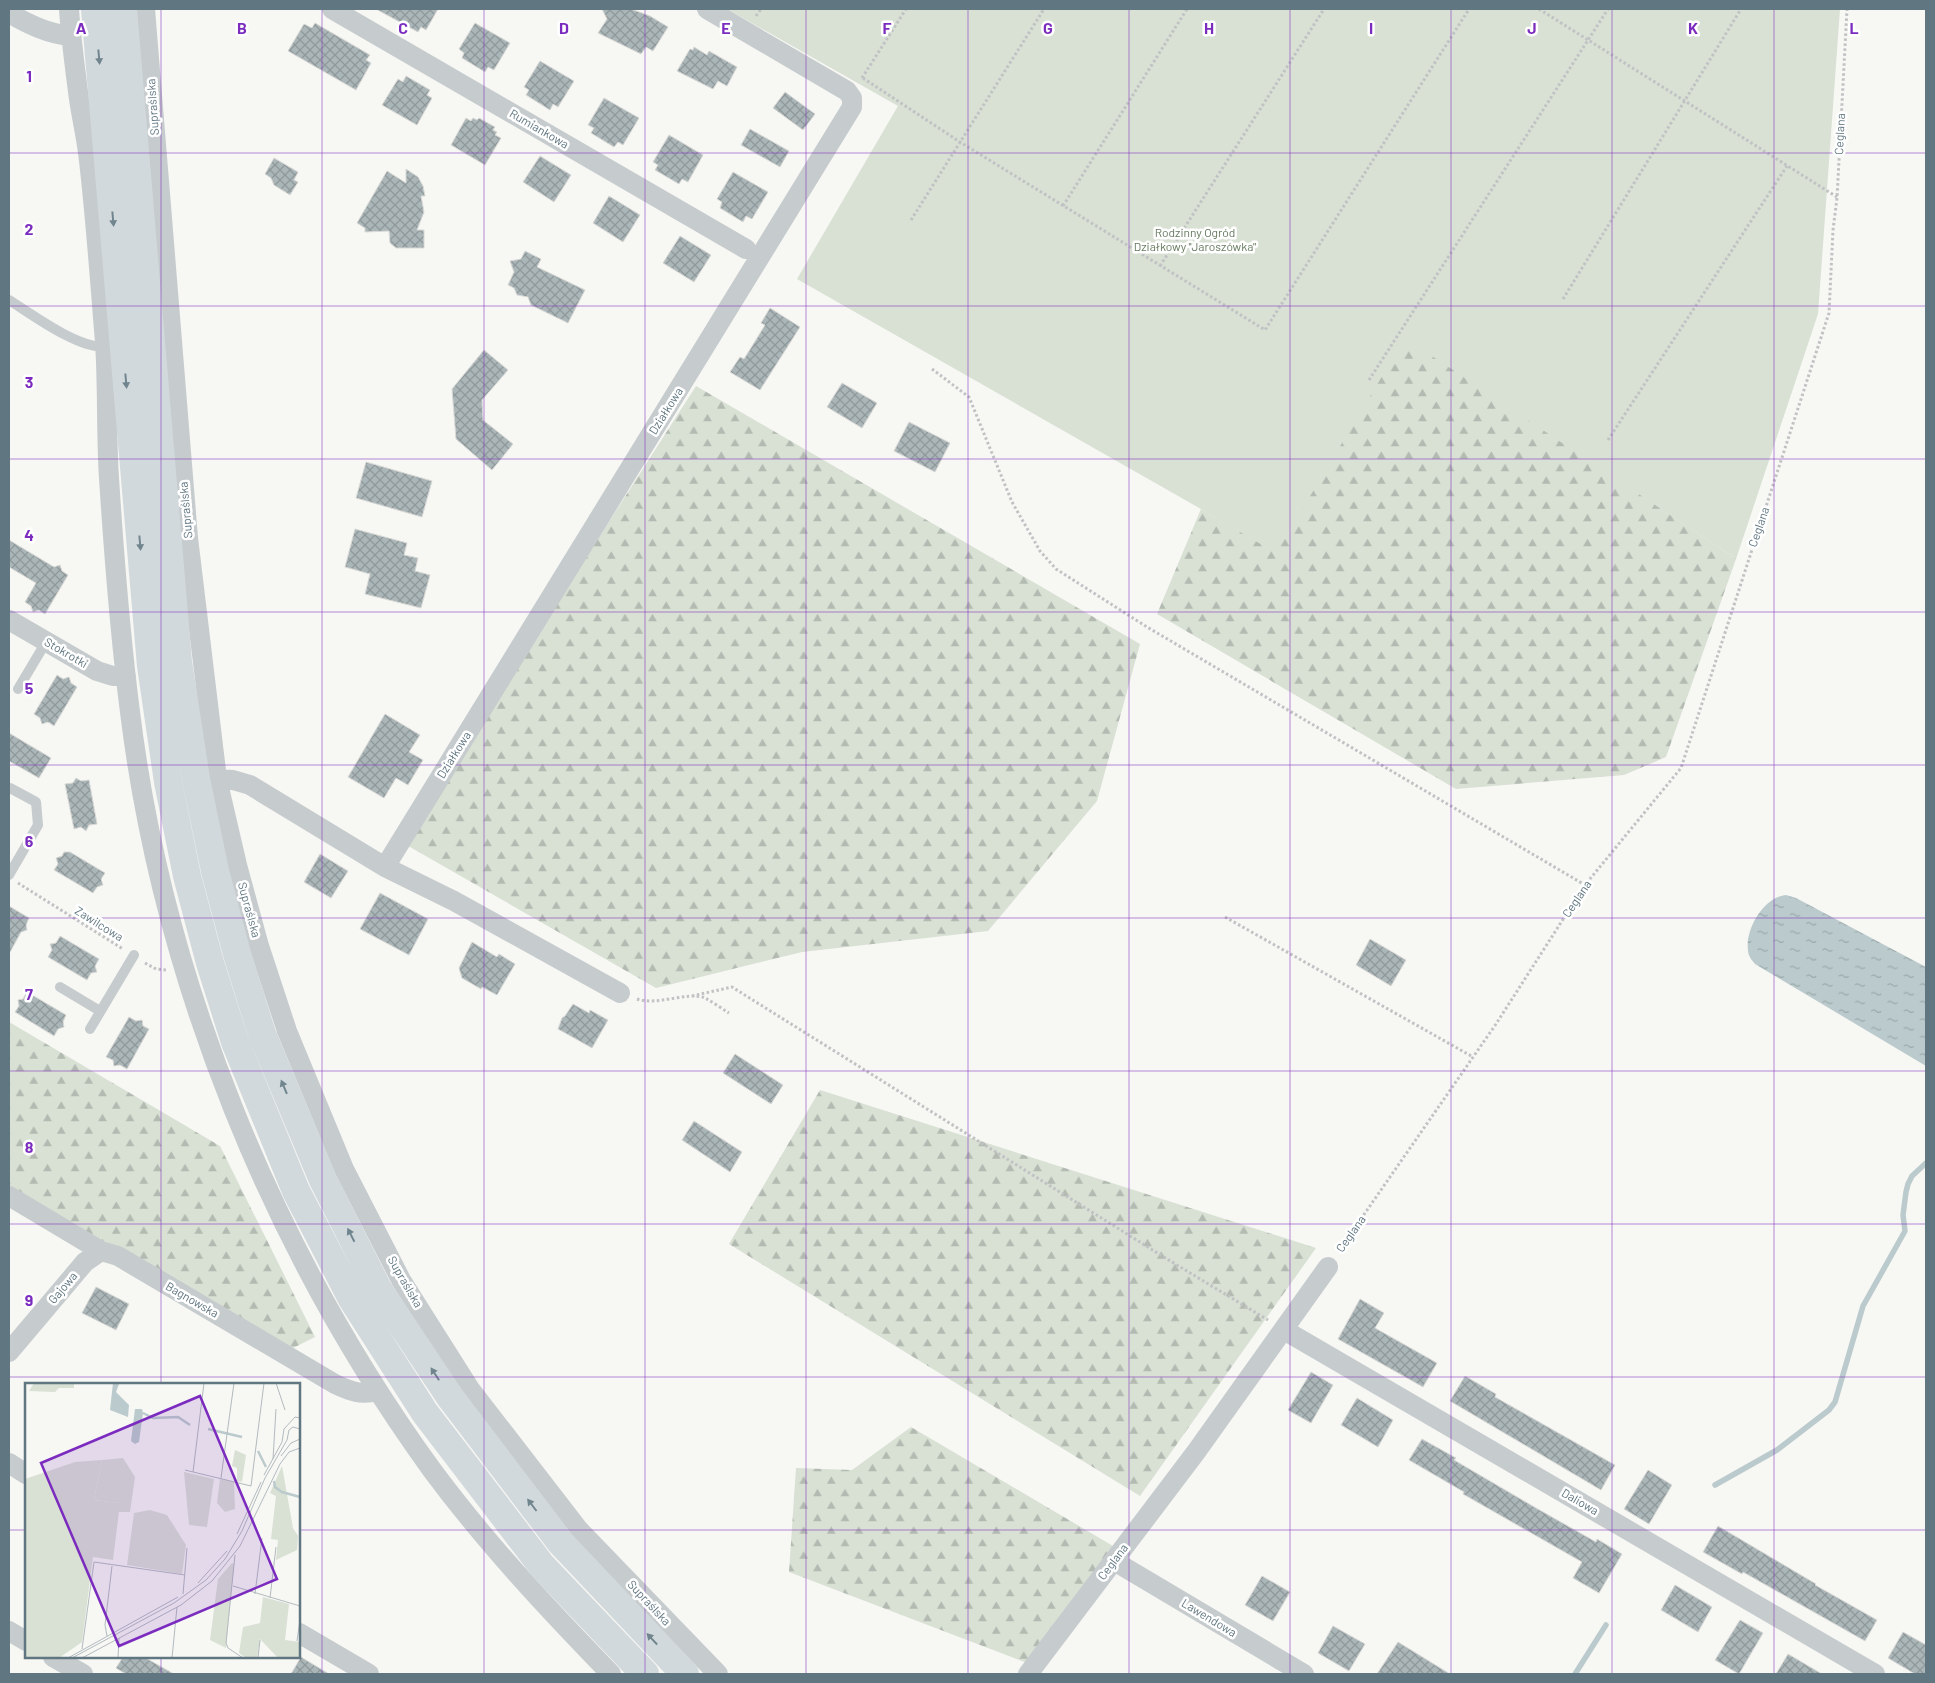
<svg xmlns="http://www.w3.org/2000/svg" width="1935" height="1683" font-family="Barlow,sans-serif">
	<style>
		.green { fill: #d9e0d4 }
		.forest { fill: url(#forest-firs) }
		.water { fill: url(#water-ripples) }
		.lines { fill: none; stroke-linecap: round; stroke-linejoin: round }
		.stream { stroke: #bbcacc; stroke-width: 5.5 }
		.building { fill: url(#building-cross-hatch); stroke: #d9d9d6 }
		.path { stroke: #c0c2c4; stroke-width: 3; stroke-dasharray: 2.5 2.5; stroke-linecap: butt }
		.service { stroke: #c6cbcd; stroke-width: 10 }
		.minor { stroke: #c6cbcd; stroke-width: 20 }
		.secondary { stroke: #d2d9dc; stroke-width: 28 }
		.oneway { fill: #71858f }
		.grid { fill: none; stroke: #7b2cbf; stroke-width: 1; stroke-opacity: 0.55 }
		.labels { text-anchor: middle; stroke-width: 5; stroke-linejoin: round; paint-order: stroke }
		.street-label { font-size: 12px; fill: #607681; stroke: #fff }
		.park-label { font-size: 12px; fill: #66795f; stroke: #fff }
		.inset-river { fill: none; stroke: #bbcacc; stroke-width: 2.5 }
		.inset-road { fill: none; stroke: #b2bbbf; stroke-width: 1 }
		.view { fill: #7b2cbf; fill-opacity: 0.15; stroke: #7b2cbf; stroke-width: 2.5 }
		.inset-edge { fill: none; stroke: #607681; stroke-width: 2.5 }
		.grid-label { font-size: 16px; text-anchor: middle; font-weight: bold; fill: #7b2cbf; stroke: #fff; stroke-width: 5; stroke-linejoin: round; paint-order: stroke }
	</style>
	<defs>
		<pattern id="forest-firs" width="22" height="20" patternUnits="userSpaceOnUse" patternTransform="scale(1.25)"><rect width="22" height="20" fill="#d9e0d4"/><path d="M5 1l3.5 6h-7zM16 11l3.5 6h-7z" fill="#b3bab1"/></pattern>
		<pattern id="water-ripples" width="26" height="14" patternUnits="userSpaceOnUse" patternTransform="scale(1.25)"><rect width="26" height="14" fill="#bbcacc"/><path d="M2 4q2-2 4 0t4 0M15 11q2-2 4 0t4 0" fill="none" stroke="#9ba9ab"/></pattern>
		<pattern id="building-cross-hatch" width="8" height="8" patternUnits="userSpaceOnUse" patternTransform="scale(1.25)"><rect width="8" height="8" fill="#abb6b9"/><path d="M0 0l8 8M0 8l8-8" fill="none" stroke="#8f999c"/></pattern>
	</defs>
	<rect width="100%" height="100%" fill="#f7f7f4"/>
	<path class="green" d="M727,9H1840L1818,314L1736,559L1405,339L1276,554L1201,509L797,279L898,106Z"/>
	<path class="forest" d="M1405,338L1736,559L1666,757L1624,775L1456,789L1157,614L1201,509L1276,553Z
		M696,386L1140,644L1097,801L988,931L802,952L656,988L403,843Z
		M9,1022L220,1146L315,1337L293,1348L9,1188Z
		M820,1090L1316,1248L1140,1496L729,1244Z
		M911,1427L1113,1546L1027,1663L789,1572L796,1468L852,1470Z"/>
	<path class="water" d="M1786,895L1796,898L1926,967V1066L1755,964C1752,960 1748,956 1748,950C1745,929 1764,897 1786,895Z"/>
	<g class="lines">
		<path class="stream" d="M1715,1485L1777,1450L1829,1410L1835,1402L1863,1306L1905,1231L1903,1215L1906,1192L1908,1184L1912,1176L1926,1163
			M1575,1674L1606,1625"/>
	</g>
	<path class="building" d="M376,9H438L426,30L421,27L418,32Z
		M602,9H631L650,16L668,27L653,51L646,47L641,54L598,33L607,19Z
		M315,23L370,55L366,60L371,63L356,90L288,51L304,24L312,28Z
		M475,23L510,43L494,70L488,67L485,72L462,58L464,53L459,49Z
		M694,47L707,55L709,51L737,67L727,86L718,81L713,89L677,71L690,49L693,50Z
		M540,61L574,81L558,107L553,104L550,110L526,95L529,90L524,87Z
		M406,76L430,90L427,95L432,98L417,125L382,105L398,79L403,82Z
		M785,92L815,114L803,130L773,108Z
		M604,98L639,118L623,145L618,142L614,147L591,133L594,128L588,125Z
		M466,118L471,121L473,118L477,120L479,118L495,127L493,130L497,132L495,135L501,138L485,165L451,145Z
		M750,129L789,151L780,167L741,145Z
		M669,135L703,155L688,182L682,179L679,184L655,170L658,165L653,162Z
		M540,156L571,175L554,202L523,182Z
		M274,158L298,172L294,180L298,182L290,195L274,185L271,178L265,174Z
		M406,169L418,177L423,186L425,196H421L424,212L417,230H424V248H396L390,243L389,231L365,232V228L357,223L387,171L406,183Z
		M733,172L768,192L752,219L746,216L743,222L720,208L722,202L717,199Z
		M609,196L640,215L623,242L593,223Z
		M680,236L711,255L694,282L663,263Z
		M525,251L541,259L537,267L585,290L568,323L531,305L528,297L517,295L514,288L508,285L514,272L510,261L521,259Z
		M770,308L800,327L760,390L730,372L740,357L744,359L754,343L765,325L761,323Z
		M484,350L508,370L482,400L483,420L513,444L492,470L456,439L452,389Z
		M842,383L877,403L862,428L827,407Z
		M909,422L950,443L935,472L894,451Z
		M366,462L432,481L422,517L356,498Z
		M355,529L407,543L404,555L418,558L415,571L430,575L421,608L365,594L370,574L345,567Z
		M9,540L54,567L60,565L62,571L68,575L45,614L39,610L33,612L31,606L25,602L36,583L9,567Z
		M57,675L63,679L69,677L71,683L77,687L54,726L48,722L42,724L40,718L34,714Z
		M385,714L420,735L409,752L423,760L408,785L396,778L384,798L348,777Z
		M9,733L51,758L39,778L9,761Z
		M76,778L81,781L89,780L97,824L89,825L86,831L81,827L74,829L65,784L73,783Z
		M64,852H70L105,873L101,879L103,885L97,887L93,893L54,870L58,864L56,858L62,856Z
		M320,854L348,871L331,898L304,882Z
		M380,893L428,919L409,955L360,929Z
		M9,906L29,918L26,925L27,930L21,932L9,954Z
		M60,936L99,959L95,966L97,972L91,973L87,980L48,957L52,950L50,944L56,943Z
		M1370,939L1406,960L1391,986L1356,965Z
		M472,942L497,957L499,954L515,964L497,995L482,987L481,989L462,978L459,968Z
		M27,992L66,1015L63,1022L64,1027L58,1029L54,1036L15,1012L19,1006L18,1000L23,999Z
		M573,1004L589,1013L590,1010L608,1020L592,1048L558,1029L562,1018L565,1016Z
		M129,1017L136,1021L142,1020L143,1026L149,1029L127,1069L120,1065L114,1066L113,1060L106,1057Z
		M735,1054L783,1085L771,1104L723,1073Z
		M694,1121L742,1152L730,1172L682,1140Z
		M96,1287L129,1304L116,1330L82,1313Z
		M1360,1299L1384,1313L1375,1328L1437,1363L1423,1387L1338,1339Z
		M1311,1372L1333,1385L1311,1423L1288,1410Z
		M1465,1376L1496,1394L1495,1397L1615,1465L1601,1490L1450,1401Z
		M1357,1398L1393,1420L1378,1447L1341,1425Z
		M1422,1439L1456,1458L1454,1460L1536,1508L1596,1542L1597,1539L1622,1554L1599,1593L1573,1578L1582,1562L1463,1494L1464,1492L1409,1460Z
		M1648,1470L1672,1485L1649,1524L1624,1509Z
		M1718,1526L1816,1584L1815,1585L1877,1620L1865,1641L1743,1572L1742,1574L1703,1552Z
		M1262,1576L1290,1592L1273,1621L1245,1605Z
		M1675,1585L1712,1607L1698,1632L1661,1610Z
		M1740,1620L1763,1633L1739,1674L1715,1660Z
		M1333,1626L1365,1644L1349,1671L1318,1653Z
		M1903,1632L1926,1645V1674H1915L1888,1658Z
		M1398,1642L1450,1674H1377Z
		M1788,1654L1822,1674H1776Z
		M123,1657H144L174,1674H126L116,1668Z
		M301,1657L329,1674H291Z"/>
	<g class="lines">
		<path class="path" d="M1539,9L1837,197
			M756,16L761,9
			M862,78L906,9
			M863,78L960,142L1265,330L1469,9
			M1063,206L1187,9
			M911,220L1044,9
			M1160,266L1324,9
			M1563,299L1741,9
			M932,369L969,397L1012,502L1040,551L1056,569L1147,627L1585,885
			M1369,380L1608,9
			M1608,440L1787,166
			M18,883L123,949
			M1225,917L1473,1057
			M145,963L156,969L167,970
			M692,996L732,987L1167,1259L1268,1320
			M637,999C658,1006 688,991 705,998C713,1002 722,1009 729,1013
			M1338,1252L1496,1024L1585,885L1681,768L1829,313L1833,230L1837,198L1847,9"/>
		<path class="service" d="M9,300C33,315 77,348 105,347
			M18,689L46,642
			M9,875L38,825L36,802L10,788
			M60,987L100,1011
			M90,1029L134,955"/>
		<path class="minor" d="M69,9C71,39 75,69 79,99C82,120 87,140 89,161C96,221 100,282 105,342C108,387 106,432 109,478C114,556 120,634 130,712C163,981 273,1251 432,1470C486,1543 548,1609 611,1674
			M145,9L188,538L217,779L237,865L259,946L287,1031L344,1169L401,1280L470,1389L579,1530L718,1674
			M332,9L746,249
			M9,13C28,24 48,34 71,36
			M9,620L97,671L113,676H126
			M217,779L233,780L250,785L385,867L454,901L620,993
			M385,867L852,107V98L847,91L707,9
			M9,1196L101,1251L118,1256L335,1384C352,1392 360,1395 378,1391
			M1284,1330L1875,1674
			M9,1352L85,1262L101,1251
			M9,1463L26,1474
			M1114,1561L1304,1674
			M9,1631L26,1641
			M299,1633L369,1674
			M53,1657L83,1674
			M1028,1674L1196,1452L1328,1267"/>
		<path class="secondary" d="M95,9L151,666L168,782L187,876L210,963L235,1042L296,1191L352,1299L425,1413L542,1566L645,1674
			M123,9L178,662L196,779L215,871L237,954L262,1034L323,1180L378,1289L450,1397L561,1543L685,1674"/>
	</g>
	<defs><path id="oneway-solid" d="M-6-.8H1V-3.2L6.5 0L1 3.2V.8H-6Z" transform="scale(1.25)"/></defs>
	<g class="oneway">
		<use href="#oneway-solid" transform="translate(99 57) rotate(85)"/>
		<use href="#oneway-solid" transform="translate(113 219) rotate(85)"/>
		<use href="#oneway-solid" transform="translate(126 381) rotate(85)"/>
		<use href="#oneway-solid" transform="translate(140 543) rotate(85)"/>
		<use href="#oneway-solid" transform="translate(284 1087) rotate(-113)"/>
		<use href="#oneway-solid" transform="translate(351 1235) rotate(-117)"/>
		<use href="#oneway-solid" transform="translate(435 1374) rotate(-123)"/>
		<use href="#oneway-solid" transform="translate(532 1505) rotate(-127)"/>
		<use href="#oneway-solid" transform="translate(652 1639) rotate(-133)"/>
	</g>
	<path class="grid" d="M161,9V1384M322,9V1674M484,9V1674M645,9V1674M806,9V1674M968,9V1674M1129,9V1674M1290,9V1674M1451,9V1674M1612,9V1674M1774,9V1674M9,153H1926M9,306H1926M9,459H1926M9,612H1926M9,765H1926M9,918H1926M9,1071H1926M9,1224H1926M9,1377H1926M9,1530H26M299,1530H1926M161,1657V1674"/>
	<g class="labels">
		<g class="street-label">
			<text transform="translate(153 107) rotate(-94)" y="4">Supraślska</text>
			<text transform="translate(539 129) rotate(30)" y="4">Rumiankowa</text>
			<text transform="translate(1840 134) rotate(-87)" y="4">Ceglana</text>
			<text transform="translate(666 411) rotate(-58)" y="4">Działkowa</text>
			<text transform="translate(186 510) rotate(-95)" y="4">Supraślska</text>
			<text transform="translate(1759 527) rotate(-71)" y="4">Ceglana</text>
			<text transform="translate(66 653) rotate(30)" y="4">Stokrotki</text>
			<text transform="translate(454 755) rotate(-58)" y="4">Działkowa</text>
			<text transform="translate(1577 899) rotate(-56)" y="4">Ceglana</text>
			<text transform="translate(249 910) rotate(75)" y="4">Supraślska</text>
			<text transform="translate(99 924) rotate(32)" y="4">Zawilcowa</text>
			<text transform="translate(1351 1234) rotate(-55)" y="4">Ceglana</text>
			<text transform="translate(405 1282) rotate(60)" y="4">Supraślska</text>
			<text transform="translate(63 1288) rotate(-50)" y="4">Gajowa</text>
			<text transform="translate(192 1300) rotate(30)" y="4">Bagnowska</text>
			<text transform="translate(1580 1502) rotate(30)" y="4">Daliowa</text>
			<text transform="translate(1113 1562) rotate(-53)" y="4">Ceglana</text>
			<text transform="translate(649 1603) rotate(47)" y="4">Supraślska</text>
			<text transform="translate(1209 1618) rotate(31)" y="4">Lawendowa</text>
		</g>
		<g class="park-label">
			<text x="1195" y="237">Rodzinny Ogród<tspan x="1195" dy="14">Działkowy "Jaroszówka"</tspan></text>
		</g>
	</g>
	<g transform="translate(25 1383)">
		<rect width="275" height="275" fill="#f7f7f4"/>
		<path d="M77,77L69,117L95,120L88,177L68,174L57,259L34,275H0V96L50,79Z" fill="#d9e0d4"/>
		<path d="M9,0H49V5H34L30,9L4,8ZM210,67L221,72L217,99L212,98V85L207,83ZM98,75L110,94L105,129H94V120L69,117L77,77ZM257,83L268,145L273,153L272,167L251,177L253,157L246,156L251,113L245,110ZM159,89L189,96L182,144L164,142ZM195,96L209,99L210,126L200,129L192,120ZM125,127L142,132L161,162L157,191L102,182L109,130ZM207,180L209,181L201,265L185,257L193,196ZM238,214L264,221L260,257L275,259V275H253L235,256L232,275H221L214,270L218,244L235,240Z" fill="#d9e0d4"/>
		<path d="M88,0L94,1L91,9L104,22L103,34L85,27ZM110,26H117L118,30L114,59L110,61L106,58Z" fill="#bbcacc"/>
		<path class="inset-river" d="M118,30L128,35L153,34L165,42M183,46L217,54M233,68L241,84M249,98L250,104L257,109L275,114"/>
		<path class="inset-road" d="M251,0L260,27M256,73L266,60L275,56M248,76L251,26M160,87L226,103M168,89L179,0M239,92L257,59L259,46L270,34L275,35M196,95L209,0M226,103L239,0M212,151L236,99M210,172L201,260L203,265L218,275M173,200L202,168M208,203L275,223M158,211L162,165M230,211L237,155M245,215L251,164M82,253L80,242L87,183M272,258L275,237M57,266L69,179L160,192M43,275L153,214M47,275L149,220L181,197L200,176L217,148L240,95L262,57L264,47L268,44L275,46M57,275L156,222L187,198L215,163L255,81L264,69L275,65M93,275L94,255M147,275L152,224M233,275L235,257"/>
		<path class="view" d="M175,13L252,196L94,263L16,80Z"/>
		<rect width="275" height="275" class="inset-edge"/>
	</g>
	<g class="grid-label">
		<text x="81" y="34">A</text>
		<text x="242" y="34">B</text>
		<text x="403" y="34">C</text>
		<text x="564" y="34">D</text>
		<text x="726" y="34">E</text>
		<text x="887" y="34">F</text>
		<text x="1048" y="34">G</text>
		<text x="1209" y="34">H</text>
		<text x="1371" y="34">I</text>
		<text x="1532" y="34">J</text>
		<text x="1693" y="34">K</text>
		<text x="1854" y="34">L</text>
		<text x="29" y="82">1</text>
		<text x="29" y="235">2</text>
		<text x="29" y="388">3</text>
		<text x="29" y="541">4</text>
		<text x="29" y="694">5</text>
		<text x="29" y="847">6</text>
		<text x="29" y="1000">7</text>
		<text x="29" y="1153">8</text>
		<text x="29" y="1306">9</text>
	</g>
	<rect width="1935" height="1683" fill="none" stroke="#607681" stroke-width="20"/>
</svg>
